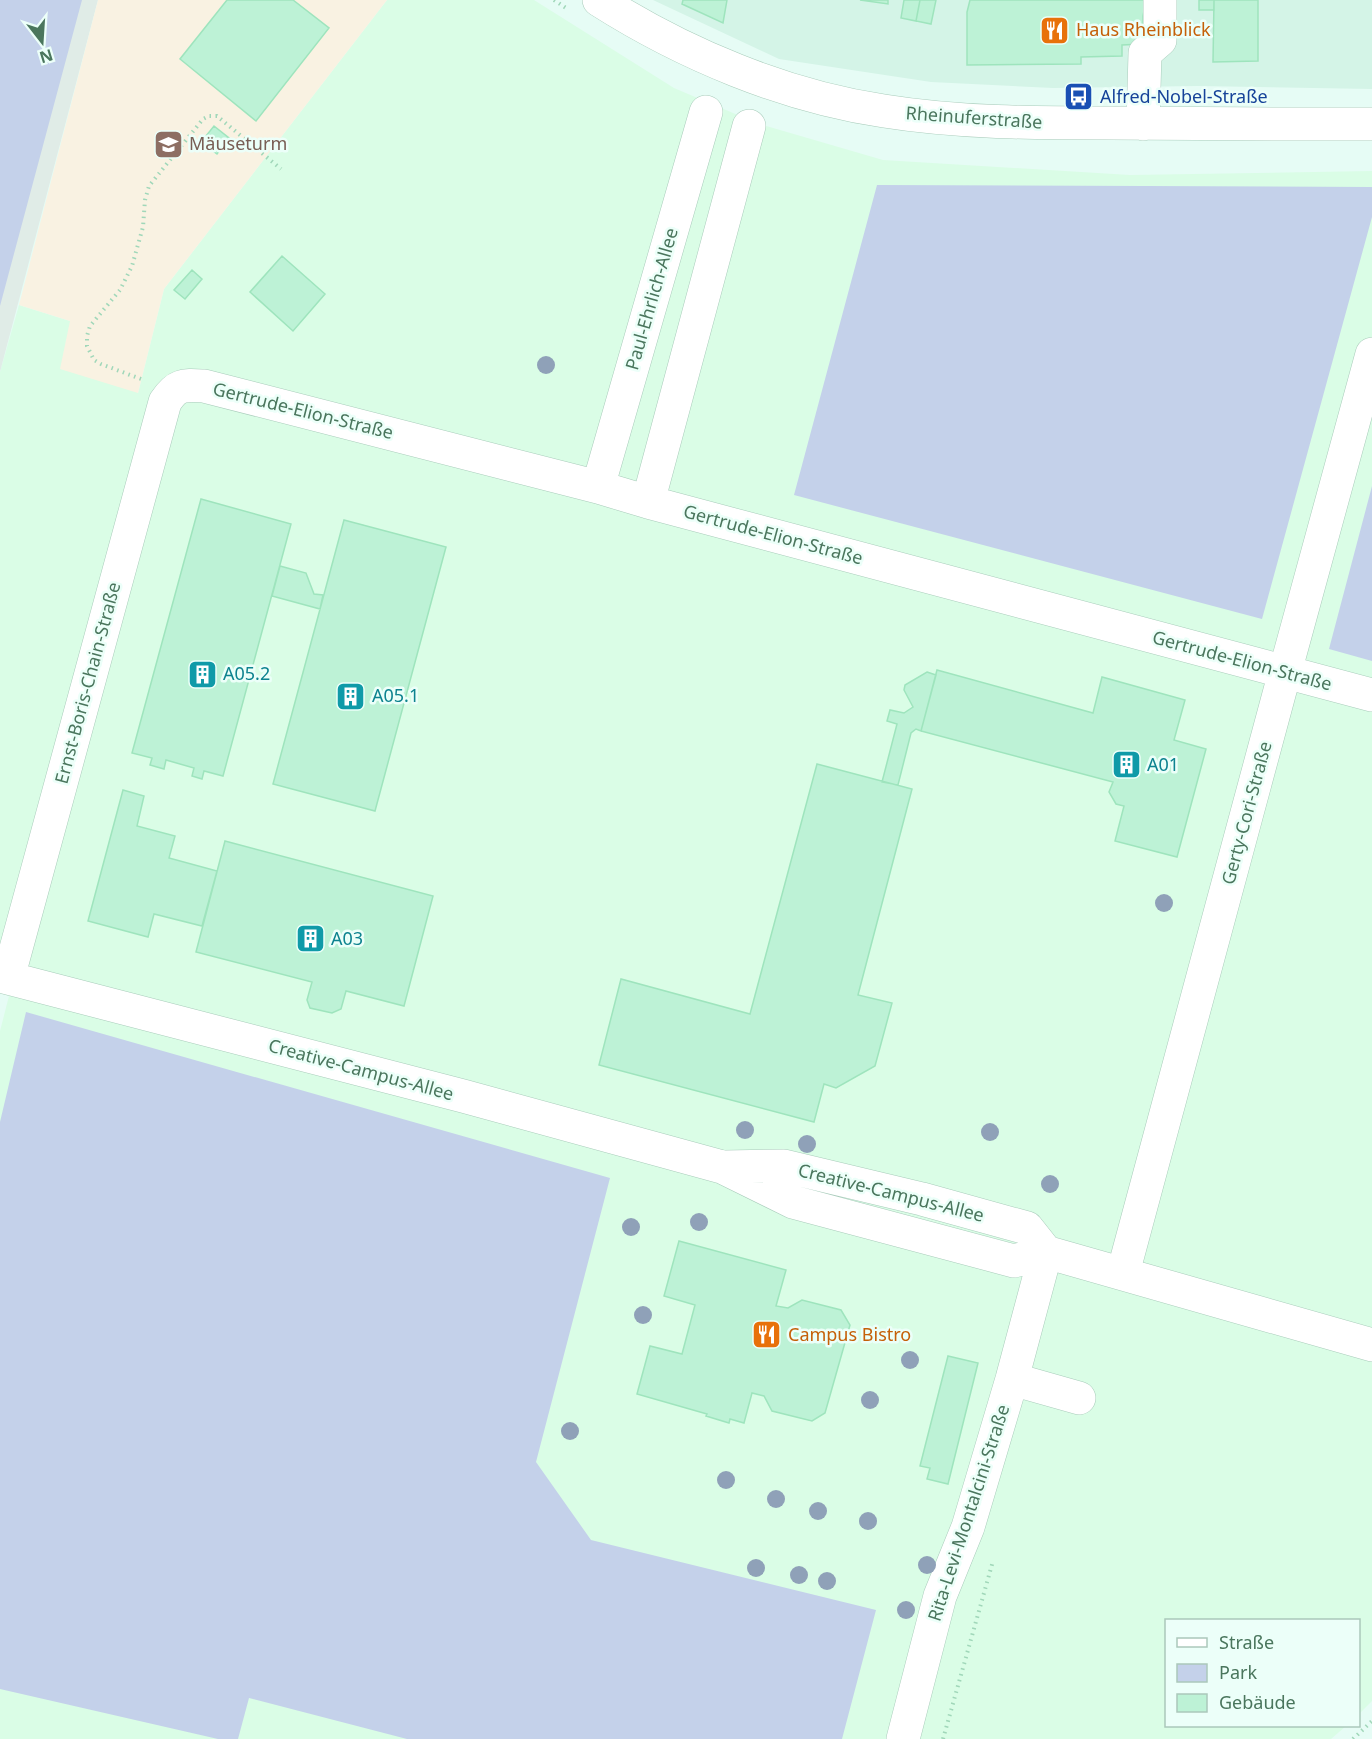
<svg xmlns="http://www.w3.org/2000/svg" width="1372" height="1739" font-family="'Noto Sans',sans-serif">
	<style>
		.residential { fill: #d4f4e7 }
		.commercial { fill: #dafde6 }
		.industrial { fill: #e0ece7 }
		.education { fill: #f9f2e2 }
		.green { fill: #c4d1ea }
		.building { fill: #bdf2d6; stroke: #9ee4bd; stroke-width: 1.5 }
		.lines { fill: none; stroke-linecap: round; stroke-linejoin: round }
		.minor-casing { stroke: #a9ccbb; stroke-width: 34 }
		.path { stroke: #a0d7b9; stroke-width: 4; stroke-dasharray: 1.5 4.5; stroke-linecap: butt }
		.minor { stroke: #fff; stroke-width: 33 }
		.tree { fill: #8fa1b8 }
		.labels { text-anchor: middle; stroke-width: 5; stroke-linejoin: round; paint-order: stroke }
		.food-label { font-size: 18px; fill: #c56008; stroke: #ecfff9; text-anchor: start }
		.transit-label { font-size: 18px; fill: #164399; stroke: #ecfff9; text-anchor: start }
		.street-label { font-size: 18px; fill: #4a765d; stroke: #ecfff9 }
		.education-label { font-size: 18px; fill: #785e54; stroke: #ecfff9; text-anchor: start }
		.culture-label { font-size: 18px; fill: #0d838f; stroke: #ecfff9; text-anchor: start }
	</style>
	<rect width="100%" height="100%" fill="#e6fcf5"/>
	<path class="residential" d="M653,0H1372V89L1198,86L1053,88L931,82L779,59Z"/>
	<path class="commercial" d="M387,0H534L674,88L759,124L883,160L1130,175L1372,171V1701L1359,1714L1358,1620H1166V1726H1346L1331,1739H0V1031L9,996L0,993V372L19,305L70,321L138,393L164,289Z"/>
	<path class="industrial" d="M0,0H98L0,372Z"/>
	<path class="education" d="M98,0H387L164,289L138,393L60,369L70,321L19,305Z"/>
	<path class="green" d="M0,0H82L0,306Z
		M877,185L1372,187V217L1262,619L794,495Z
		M1372,486V661L1329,649Z
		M26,1012L610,1178L536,1462L591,1540L876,1610L842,1739H407L249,1698L238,1739H218L0,1689V1122Z"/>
	<path class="building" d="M227,0H293L329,28L256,121L180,59Z
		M683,0H727L723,23L682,4Z
		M860,0H888V4Z
		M904,0H920L916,21L901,18Z
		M920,0H936L931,24L916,21Z
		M970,0H1146L1143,16V44L1122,45V56L1081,57V64L967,65V12Z
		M1199,0H1214V10H1199Z
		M1214,0H1258V61L1213,62Z
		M214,126L229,138L217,154L201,142Z
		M282,256L325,294L293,331L250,292Z
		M192,270L202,279L185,299L174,290Z
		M201,499L291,524L223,776L204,771L202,779L192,776L194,768L166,760L164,769L150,765L152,758L132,753Z
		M344,520L446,547L375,811L273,784Z
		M280,566L306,573L314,594L323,595L320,609L272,596Z
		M937,670L1093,713L1102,677L1185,700L1174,740L1206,749L1177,857L1115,841L1124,806L1116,804L1109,792L1113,782L921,731Z
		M927,672L936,675L921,731L916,729L911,733L898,785L882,782L897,724L887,721L890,710L904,713L913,707L904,690L905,685Z
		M817,764L912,789L858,995L892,1003L875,1066L836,1088L824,1084L814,1122L599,1065L621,979L750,1014Z
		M123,790L144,796L137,826L175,836L169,858L217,871L202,926L154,914L148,937L88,921Z
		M225,841L433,896L404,1006L346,991L341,1009L332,1013L310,1008L307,1000L312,982L196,952Z
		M679,1241L786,1270L776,1306L788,1308L802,1300L841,1310L850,1325L825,1413L812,1421L772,1411L764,1396L752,1393L744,1423L730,1419L729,1423L706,1416L707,1414L637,1394L650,1346L682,1354L695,1305L664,1296Z
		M948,1356L978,1363L948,1484L927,1479L930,1468L920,1466Z"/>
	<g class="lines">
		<defs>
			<path id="minor" d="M599,0C684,54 784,96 884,111C959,123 1034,123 1110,123C1197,124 1285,124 1372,124
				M1143,124L1145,53L1160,40V0
				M598,487L706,112
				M648,502L749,126
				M0,976L463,1096L722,1167L793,1202L1014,1261L1046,1252L1372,1345
				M8,978L165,402C177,384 183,385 204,386L598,487L648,502L1372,695
				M725,1167L784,1166L922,1199L1027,1228L1046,1252
				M1123,1273L1285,672L1372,354
				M1012,1379L1079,1398
				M903,1739L940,1596L968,1527L1012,1379L1046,1252"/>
		</defs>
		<use href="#minor" class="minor-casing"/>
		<path class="path" d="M554,0L566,8
			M141,379L101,364L94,360L87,346V336L90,326L120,290L132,266L143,227L145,200L149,186L203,119L209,116H217L281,169
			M943,1739L993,1561
			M1353,1739L1372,1721"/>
		<use href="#minor" class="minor"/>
	</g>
	<g class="tree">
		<circle cx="546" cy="365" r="9"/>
		<circle cx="1164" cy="903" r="9"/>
		<circle cx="745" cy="1130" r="9"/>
		<circle cx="990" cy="1132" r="9"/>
		<circle cx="807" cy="1144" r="9"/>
		<circle cx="1050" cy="1184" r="9"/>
		<circle cx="699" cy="1222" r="9"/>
		<circle cx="631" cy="1227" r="9"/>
		<circle cx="643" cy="1315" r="9"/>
		<circle cx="910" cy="1360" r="9"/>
		<circle cx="870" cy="1400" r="9"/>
		<circle cx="570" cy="1431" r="9"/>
		<circle cx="726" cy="1480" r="9"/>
		<circle cx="776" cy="1499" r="9"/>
		<circle cx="818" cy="1511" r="9"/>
		<circle cx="868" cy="1521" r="9"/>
		<circle cx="927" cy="1565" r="9"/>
		<circle cx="756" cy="1568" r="9"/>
		<circle cx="799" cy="1575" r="9"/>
		<circle cx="827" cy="1581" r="9"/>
		<circle cx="906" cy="1610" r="9"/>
	</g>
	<defs>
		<symbol id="restaurant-square" viewBox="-11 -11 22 22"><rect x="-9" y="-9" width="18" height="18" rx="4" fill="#e8710a" stroke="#ecfff9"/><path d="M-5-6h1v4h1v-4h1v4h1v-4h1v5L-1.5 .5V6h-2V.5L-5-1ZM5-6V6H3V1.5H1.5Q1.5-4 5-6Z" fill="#fff"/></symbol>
		<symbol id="bus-square" viewBox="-11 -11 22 22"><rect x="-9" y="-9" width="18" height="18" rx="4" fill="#1a4fb4" stroke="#ecfff9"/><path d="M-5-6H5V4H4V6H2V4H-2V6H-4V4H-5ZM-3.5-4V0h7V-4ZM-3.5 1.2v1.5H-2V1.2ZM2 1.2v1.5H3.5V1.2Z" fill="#fff"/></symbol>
		<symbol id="school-square" viewBox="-11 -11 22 22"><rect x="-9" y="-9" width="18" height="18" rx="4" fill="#8d6e63" stroke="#ecfff9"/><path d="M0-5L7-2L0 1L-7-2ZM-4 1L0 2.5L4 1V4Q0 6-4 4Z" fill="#fff"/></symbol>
		<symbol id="building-square" viewBox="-11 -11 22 22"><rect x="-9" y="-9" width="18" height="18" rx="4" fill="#0f9aa8" stroke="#ecfff9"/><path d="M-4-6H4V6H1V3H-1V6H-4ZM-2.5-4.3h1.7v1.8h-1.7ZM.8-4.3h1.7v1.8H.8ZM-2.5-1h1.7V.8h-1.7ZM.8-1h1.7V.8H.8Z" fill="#fff"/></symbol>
	</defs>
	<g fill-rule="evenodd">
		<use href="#restaurant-square" x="1038" y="14" width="33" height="33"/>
		<use href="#bus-square" x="1062" y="80" width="33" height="33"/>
		<use href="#school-square" x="152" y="128" width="33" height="33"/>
		<use href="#building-square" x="186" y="658" width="33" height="33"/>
		<use href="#building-square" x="334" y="680" width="33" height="33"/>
		<use href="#building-square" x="1110" y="748" width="33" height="33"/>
		<use href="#building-square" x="294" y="922" width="33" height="33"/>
		<use href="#restaurant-square" x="750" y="1318" width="33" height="33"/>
	</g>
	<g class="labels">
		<g class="food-label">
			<text x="1076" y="36">Haus Rheinblick</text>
			<text x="788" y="1341">Campus Bistro</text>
		</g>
		<g class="transit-label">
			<text x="1100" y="103">Alfred-Nobel-Straße</text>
		</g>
		<g class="street-label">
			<text transform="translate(974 118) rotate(4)" y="6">Rheinuferstraße</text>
			<text transform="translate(652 299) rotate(-74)" y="6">Paul-Ehrlich-Allee</text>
			<text transform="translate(303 411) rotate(14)" y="6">Gertrude-Elion-Straße</text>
			<text transform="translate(773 535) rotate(15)" y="6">Gertrude-Elion-Straße</text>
			<text transform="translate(1242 661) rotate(15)" y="6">Gertrude-Elion-Straße</text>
			<text transform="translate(88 683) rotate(-75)" y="6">Ernst-Boris-Chain-Straße</text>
			<text transform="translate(1247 813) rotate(-75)" y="6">Gerty-Cori-Straße</text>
			<text transform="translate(361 1070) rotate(15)" y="6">Creative-Campus-Allee</text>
			<text transform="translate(891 1193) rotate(14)" y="6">Creative-Campus-Allee</text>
			<text transform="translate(969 1513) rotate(-72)" y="6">Rita-Levi-Montalcini-Straße</text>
		</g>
		<g class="education-label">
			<text x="189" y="150">Mäuseturm</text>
		</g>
		<g class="culture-label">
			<text x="223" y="680">A05.2</text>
			<text x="372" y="702">A05.1</text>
			<text x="1147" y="771">A01</text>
			<text x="331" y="945">A03</text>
		</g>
	</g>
	<rect x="1165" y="1619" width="195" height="108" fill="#ecfff9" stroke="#abc8bb" stroke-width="1.5"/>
	<rect x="1177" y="1638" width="30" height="9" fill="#ffffff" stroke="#abc8bb" stroke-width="1.5"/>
	<text x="1219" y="1649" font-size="18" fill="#4a765d">Straße</text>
	<rect x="1177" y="1664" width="30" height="18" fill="#c4d1ea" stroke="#abc8bb" stroke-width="1.5"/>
	<text x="1219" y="1679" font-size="18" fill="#4a765d">Park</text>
	<rect x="1177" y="1694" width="30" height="18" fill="#bdf2d6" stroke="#abc8bb" stroke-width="1.5"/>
	<text x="1219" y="1709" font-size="18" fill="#4a765d">Gebäude</text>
	<g transform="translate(42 42) rotate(163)" stroke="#ecfff9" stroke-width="4.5" paint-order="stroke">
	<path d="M0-4.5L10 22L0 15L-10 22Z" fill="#4a765d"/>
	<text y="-9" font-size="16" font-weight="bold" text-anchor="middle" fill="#4a765d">N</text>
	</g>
</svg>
